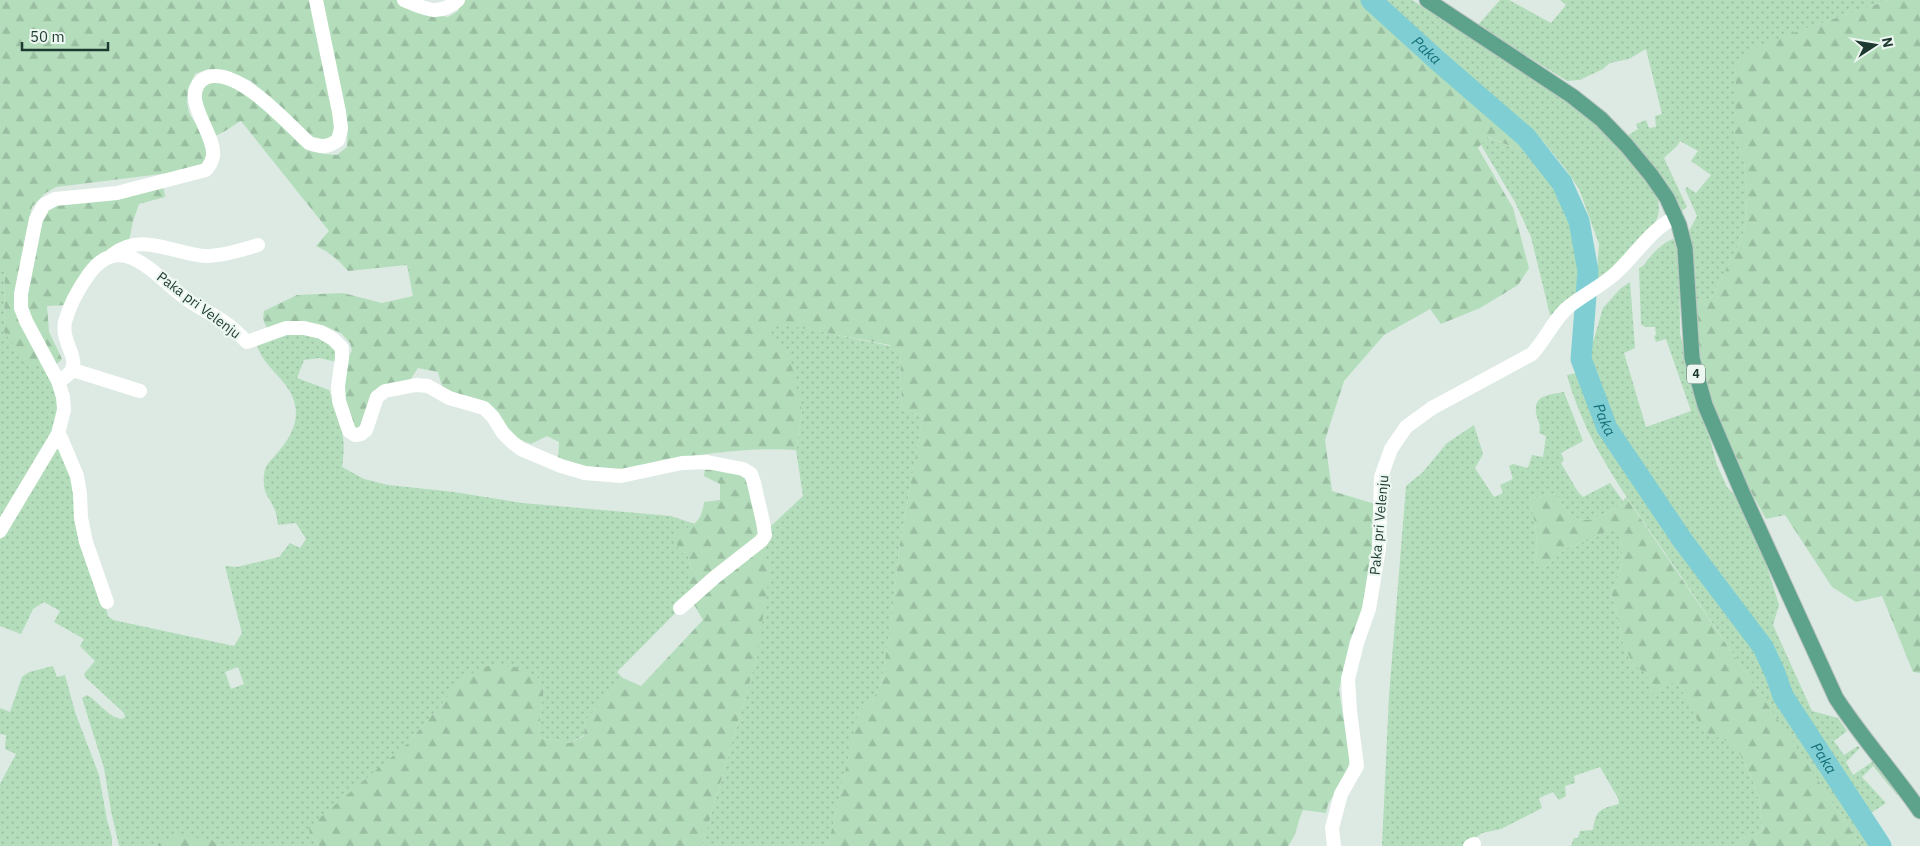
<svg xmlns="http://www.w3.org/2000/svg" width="1920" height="846" font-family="'IBM Plex Sans',sans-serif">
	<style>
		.grass { fill: url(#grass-dots); fill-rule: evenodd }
		.forest { fill: url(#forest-firs) }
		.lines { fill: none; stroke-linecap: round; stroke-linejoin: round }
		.river { stroke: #7fced4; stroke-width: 21 }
		.primary-casing { stroke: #bbc4c1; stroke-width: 17 }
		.street { stroke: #fff; stroke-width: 14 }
		.primary { stroke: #5da38b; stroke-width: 15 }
		.labels { text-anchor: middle; stroke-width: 4.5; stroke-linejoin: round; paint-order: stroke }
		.shield { fill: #edf7f1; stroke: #5b736a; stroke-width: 1 }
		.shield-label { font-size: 12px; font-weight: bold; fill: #1d3a30 }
		.street-label { font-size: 14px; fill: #1d3a30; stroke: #edf7f1 }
		.water-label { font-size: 15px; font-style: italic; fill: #147079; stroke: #edf7f1 }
	</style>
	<defs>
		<pattern id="grass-dots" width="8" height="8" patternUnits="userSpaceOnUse" patternTransform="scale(1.25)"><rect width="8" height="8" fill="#b3ddbb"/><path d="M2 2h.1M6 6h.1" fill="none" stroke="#9abea1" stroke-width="1.8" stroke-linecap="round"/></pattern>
		<pattern id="forest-firs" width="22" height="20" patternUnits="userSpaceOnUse" patternTransform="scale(1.25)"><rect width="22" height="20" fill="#b3ddbb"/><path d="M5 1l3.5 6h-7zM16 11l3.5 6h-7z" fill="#9abea1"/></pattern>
	</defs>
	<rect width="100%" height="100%" fill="#dceae3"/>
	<path class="grass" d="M1380,0H1412L1555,91L1605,131L1654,189C1661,204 1661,216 1651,229L1596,284L1599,244L1579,189L1564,167L1543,141L1477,86L1455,70Z
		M1500,0H1509L1551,23L1566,5L1560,0H1889L1804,29L1735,134L1744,162L1747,192L1746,224L1741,240L1712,297L1693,305L1692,260L1689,231L1697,216L1685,189L1687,187L1696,193L1711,175L1691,161L1698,151L1680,141L1677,146L1664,158L1687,207L1682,211L1667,183L1627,136L1638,129L1636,124L1646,120L1649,128L1656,127L1655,116L1662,114L1646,49L1629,59L1610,63L1603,69L1580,80L1567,81L1478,25Z
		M1487,137L1530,154L1549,173L1572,219L1578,249L1581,293L1555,314L1550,315L1531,237L1515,202L1481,145Z
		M1676,238L1679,249L1680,333L1692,388L1710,439L1717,465L1727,487L1738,499L1766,563L1779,605L1773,625L1812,711L1838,718L1847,731L1834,741L1844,755L1858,746L1860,748L1846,762L1853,775L1875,760L1900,793L1897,795L1873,766L1862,777L1886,803L1868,815L1788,696L1778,654L1761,631L1738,606L1688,543L1622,444L1610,424L1588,359L1603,308L1620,289L1630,282L1635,348L1624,353L1646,427L1691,411L1666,339L1656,342L1654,336L1656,335L1655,327H1645L1641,324L1639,268C1645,266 1645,262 1650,257C1657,249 1665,241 1676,238Z
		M0,270L5,272L4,332L42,362L54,378L60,418L0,524Z
		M775,322L890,346L900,354L902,410L923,415L900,544L890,630L881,683L871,704L859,711L828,846H702L757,657L763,546L767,541L771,526L803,496L796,450L802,411L769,338Z
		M278,334H319L336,345L337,362L319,358L304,360L297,378L329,390C340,420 347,434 342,467L364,479L388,485L454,492L522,503L671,516L695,524L678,552L687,553L692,571L694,594L617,672L623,678L585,721L584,735L570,743L538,737L544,687L536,676H466L407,744L310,835L319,846H219L212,840L159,843L157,846H119L111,811L104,768L82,698L87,695C98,701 109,718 122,719L125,717L124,713L85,677L84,674L95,661L80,646L84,639L54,622L60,611L44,602L33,609L21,634L0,626V540L58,442L68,460L108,616L113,620L234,646L242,633L225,566L237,567L279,557L290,543L300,548L306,539L296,523L278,525C277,521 277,515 275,510C269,496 262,494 264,475C265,463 273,459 279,451C290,438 299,422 295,405C291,381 263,368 257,345ZM238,667L244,684L231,689L225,672Z
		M1577,373L1594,418L1613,451L1674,543L1716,592L1760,649L1768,666L1766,679L1770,690L1848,806L1880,846H1861C1801,754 1739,663 1678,572C1636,509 1587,449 1567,375Z
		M1564,392L1583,441L1561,453L1564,460L1561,463L1578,492L1583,497L1610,483L1623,501L1622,505C1587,524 1577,530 1555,493L1529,499C1536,521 1539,542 1535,565L1544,569L1566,548L1592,539L1612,528L1620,534C1625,559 1622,570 1611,592L1620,626L1622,640L1633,665L1646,672L1677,681L1703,730L1735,745L1753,781L1760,803L1763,831L1740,839L1734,846H1571L1574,838H1578L1580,831L1593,830C1596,810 1599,809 1619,804L1618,798L1600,767L1574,776L1575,783L1565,786L1566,796L1559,800L1553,792L1539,798L1542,808L1501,829L1482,833L1465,846H1382L1389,696L1406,486L1423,472L1447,443L1474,425L1483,454L1475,468L1494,497L1503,493L1500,485L1513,479L1509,466L1513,464L1528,468L1532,455L1543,457L1546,436L1539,433C1541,427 1539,423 1537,417C1531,395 1548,395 1564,392Z
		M53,666L57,677L65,675L75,712L99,775L107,820L112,838V846H0V784L16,754L5,749L6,735L0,734V708L10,712L22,677L29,672Z"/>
	<path class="forest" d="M0,0H311L337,131L324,145L309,136L251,81L227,71L208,69L195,74L188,89L187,102L189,113L201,132L210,160L201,169L56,187L44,194L32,207L18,277L42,362L29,366L4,332L5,272L0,270Z
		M322,0H398L420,12L448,17L458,11L463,0H1364L1465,97L1533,147L1530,154L1488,137L1478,148L1513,208L1529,268L1518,285L1480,308L1441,324L1430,309L1384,335L1344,381L1325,440L1332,491L1375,504V538L1361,616L1350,640L1339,690L1350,760L1346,775L1328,804L1326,813L1303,810C1297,822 1297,836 1288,846H828L859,710L871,704L881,683L890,630L900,544L923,415L902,410L900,354L891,351L890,345L775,323L769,338L788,349L802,411L796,450C757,447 710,453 671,459C657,462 643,467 630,468C605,471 581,467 558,458L559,442L547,436L531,444L512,436L504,427L499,414L485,402L467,400L442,386L438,372L418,368L410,380L378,387L359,429L352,428L341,391L345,366L352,350L350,343L341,333L327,327L302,322L267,328L263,319L264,311L297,295L343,293L382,303L413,296L407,265L348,271C339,260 329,252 316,246L329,231L241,121C231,126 225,133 214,136L199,96L202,87L212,82L226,80L251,98L307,147L323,154L337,155L347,147L348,125L322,14Z
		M1889,0H1920V673L1913,672L1882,596L1856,602L1832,587L1785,515L1766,519L1742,476L1709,398L1697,356L1693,305L1712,297L1741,240L1746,224L1747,192L1744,162L1735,134L1736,68L1754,48L1804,29Z
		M163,184L165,197L139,204L133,221L129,241L67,305L47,306L49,332L62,359L56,365L28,314L24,282L39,221L48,207Z
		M705,470H744L759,534L694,594L687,580L692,571L687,553L678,552L676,534C694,524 701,524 704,502L720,500V484L704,476Z
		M1555,493C1577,530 1587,524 1622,505L1623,501L1626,497L1797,748L1861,846H1734L1740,839L1763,831L1760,803L1753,781L1735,745L1703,731L1677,681L1651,694L1646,673L1633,665L1622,640L1620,626L1611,592C1622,570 1625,559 1620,534L1612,528L1592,539L1566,548L1544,569L1535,565C1539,541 1536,522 1529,499Z
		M763,546L770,570L757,657L702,846H319L310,835L309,827L407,744L466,676L488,666L515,667L536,676L544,687L538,737L570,743L584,736L585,721L623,678L641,686L703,620L692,601Z
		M174,835L212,840L219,846H157L159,843Z"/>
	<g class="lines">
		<path class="river" id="s1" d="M1371,0L1438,61L1526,137L1562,183L1579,221L1588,271L1581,359L1607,428L1683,541L1763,647L1775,673L1783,696L1881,846"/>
		<defs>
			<path id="primary" d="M1427,0L1572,96L1601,119L1627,146L1651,175L1667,198L1679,225L1685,248L1692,358L1705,405L1742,492L1836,698C1862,738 1893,772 1920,811"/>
		</defs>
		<use href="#primary" class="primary-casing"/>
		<path class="street" d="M404,0C425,9 439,17 458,0
			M112,255C141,231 173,254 205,256C223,256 241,250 258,245
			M73,370L140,391
			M58,381C91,365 60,348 65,322C69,306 79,288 89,274C122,229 155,276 185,298C198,308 214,314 227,324C234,329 241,336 247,342L286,328H304L321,332L333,339L342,348V358L338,386L339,401L349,431L355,435L361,434L366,430L377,397L385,391L416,385L428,386L449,398L484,408L493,417L503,433L512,442L521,449L561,466L585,473L621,476L682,463L707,462L743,469L751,474L754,483L763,522L765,535L761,541L715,577L680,608
			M58,434L61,438L77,476L80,494L81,518L86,542L107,602
			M0,531L58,434L64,410L63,397L58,381L26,321L21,308V294L36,219L44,205L55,199L117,193L206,170C210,165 212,162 213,156C216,134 181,100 201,81C204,78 210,76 214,76C245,75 286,122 309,143C321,147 327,148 338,140L341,128L339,112L316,0
			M1334,846L1332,828L1341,794L1357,766L1350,711L1348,679L1357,643L1369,609L1379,548L1381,477L1391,449L1406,427L1432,408L1532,354C1545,340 1553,321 1567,308C1583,295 1602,286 1617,272C1637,253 1651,229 1676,217
			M1470,846L1474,844"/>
		<use href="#primary" class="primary"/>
	</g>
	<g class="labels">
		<rect class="shield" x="1687" y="364.5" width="18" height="19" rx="4"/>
		<g class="shield-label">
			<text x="1696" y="378">4</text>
		</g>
		<g class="street-label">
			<text transform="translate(199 305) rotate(37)" y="5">Paka pri Velenju</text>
			<text transform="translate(1379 525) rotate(-85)" y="5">Paka pri Velenju</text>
		</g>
		<g class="water-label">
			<text dy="5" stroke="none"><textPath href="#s1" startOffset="75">Paka</textPath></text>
			<text dy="5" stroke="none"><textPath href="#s1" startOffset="511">Paka</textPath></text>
			<text dy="5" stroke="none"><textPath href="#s1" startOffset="916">Paka</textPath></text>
		</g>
	</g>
	<g transform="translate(1875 45) rotate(78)" stroke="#edf7f1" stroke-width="4" paint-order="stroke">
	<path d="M0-4L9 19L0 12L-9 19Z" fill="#1d3a30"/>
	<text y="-8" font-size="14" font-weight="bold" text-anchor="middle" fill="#1d3a30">N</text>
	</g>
	<path d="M22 42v8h86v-8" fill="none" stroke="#1d3a30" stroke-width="2.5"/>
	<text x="30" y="42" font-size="15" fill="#1d3a30" stroke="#edf7f1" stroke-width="4" paint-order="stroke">50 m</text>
</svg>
